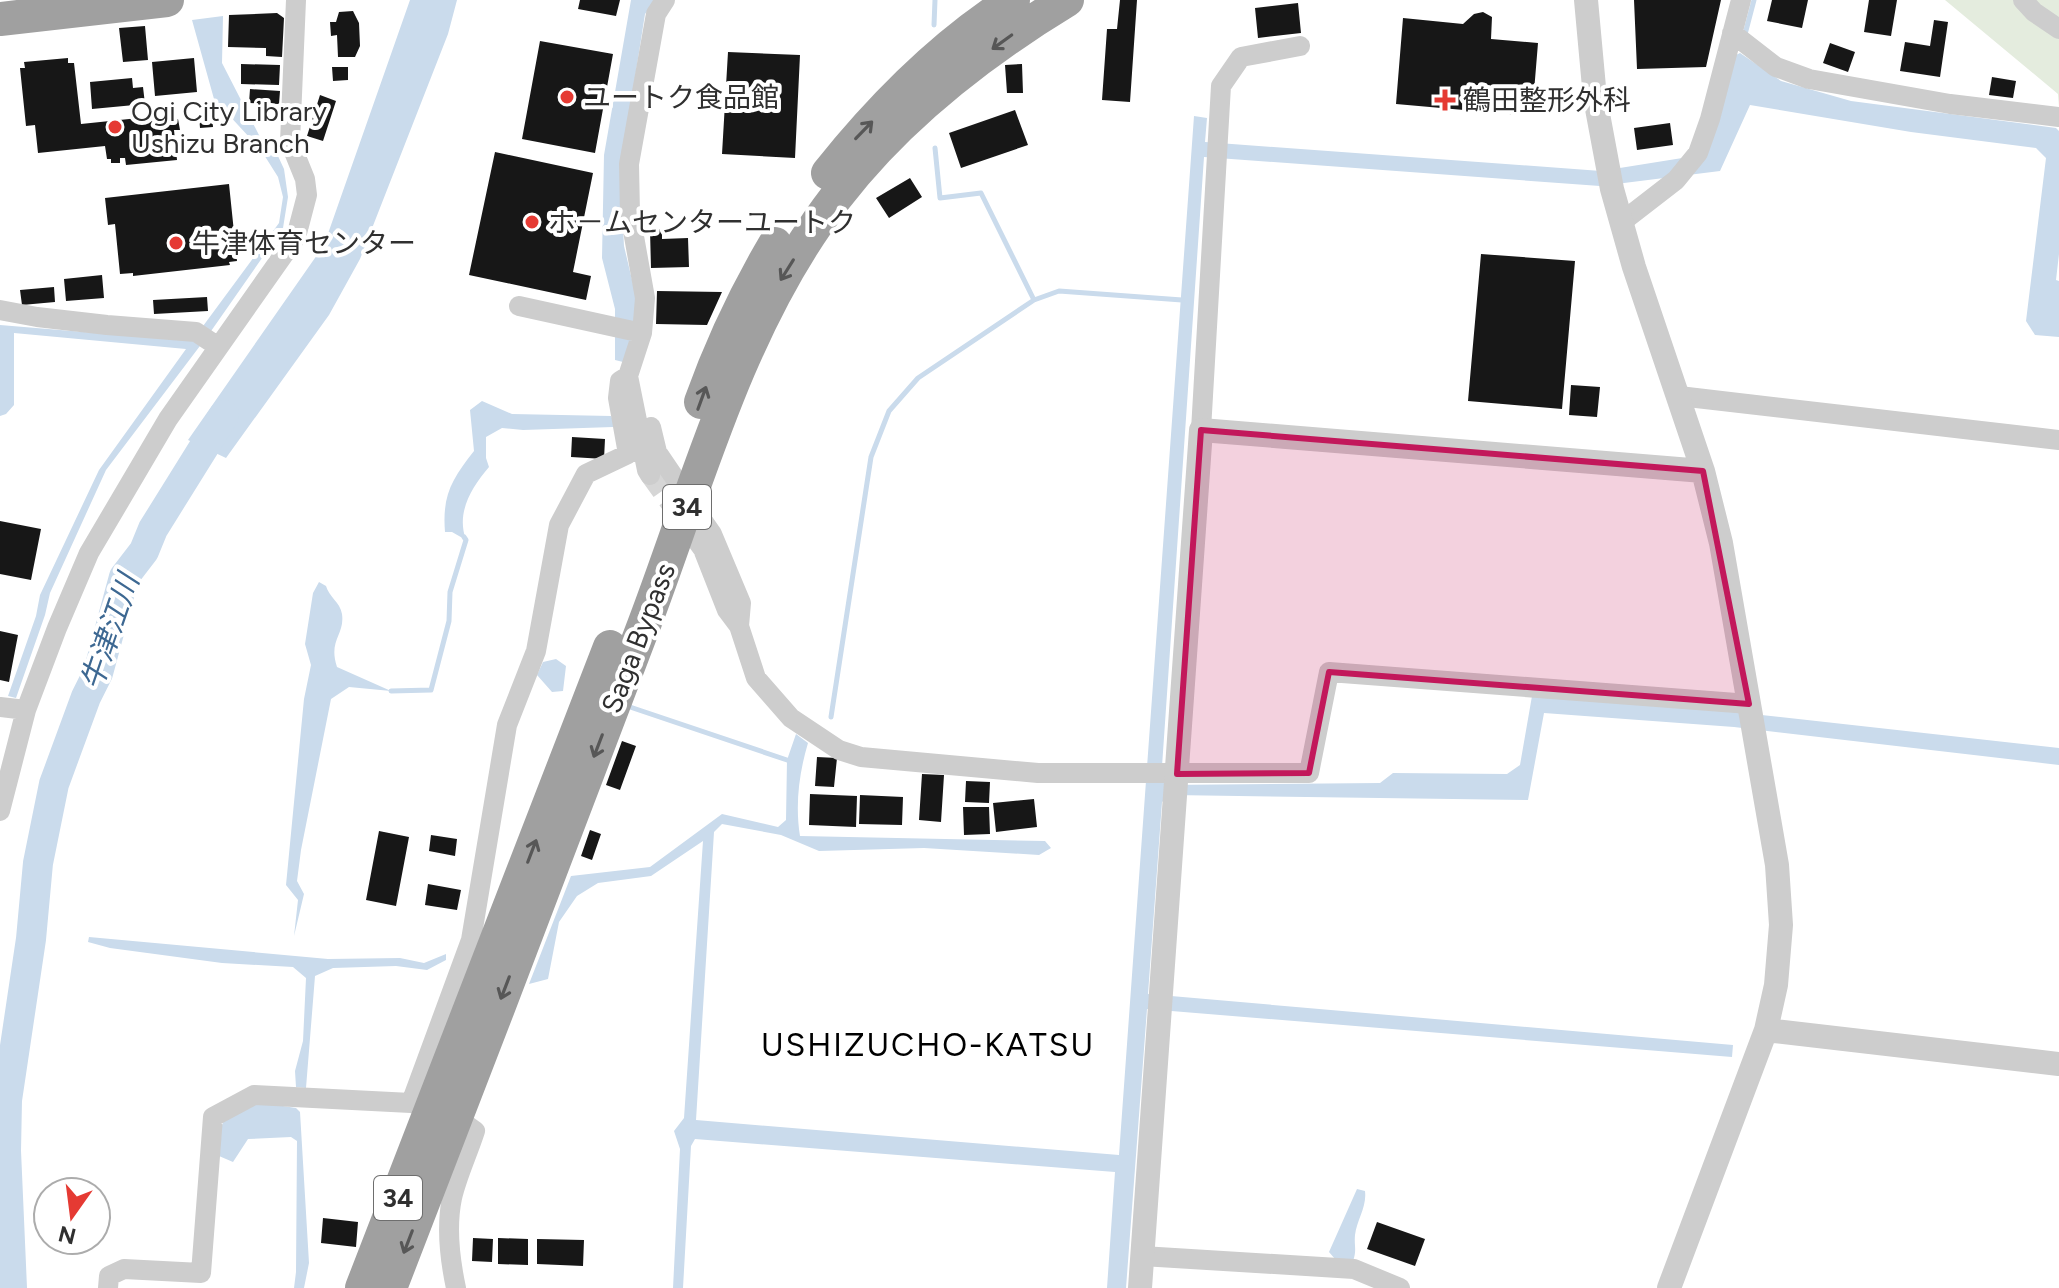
<svg xmlns="http://www.w3.org/2000/svg" width="2059" height="1288" font-family="Figtree,'Noto Sans JP',sans-serif">
	<style>
		.green { fill: #e4ecde }
		.water { fill: #cadbec }
		.lines { fill: none; stroke-linecap: round; stroke-linejoin: round }
		.stream { stroke: #cadbec; stroke-width: 5 }
		.river { stroke: #cadbec; stroke-width: 30 }
		.building { fill: #171717 }
		.minor-tunnel { stroke: #d6d6d6; stroke-width: 20; stroke-dasharray: 20 10; stroke-linecap: butt }
		.minor { stroke: #cdcdcd; stroke-width: 20 }
		.tertiary { stroke: #cdcdcd; stroke-width: 24 }
		.trunk { stroke: #a0a0a0; stroke-width: 34 }
		.oneway { stroke: #575757 }
		.marked { fill: #c2185b; fill-opacity: 0.2; stroke: #c2185b; stroke-width: 6; stroke-linejoin: round }
		.poi-dot { fill: #e53a33; stroke: #fff; stroke-width: 3 }
		.labels { text-anchor: middle; stroke-width: 8; stroke-linejoin: round; paint-order: stroke }
		.shield { fill: #fff; stroke: #6e6e6e; stroke-width: 2 }
		.shield-label { font-size: 26px; font-weight: bold; fill: #303030 }
		.poi-label { font-size: 28px; fill: #303030; stroke: #fff; text-anchor: start }
		.street-label { font-size: 28px; fill: #303030; stroke: #fff }
		.water-label { font-size: 30px; font-style: italic; fill: #3d6892; stroke: #fff }
		.quarter-label { font-size: 32px; letter-spacing: 2px; fill: #000; stroke: #fff }
	</style>
	<rect width="100%" height="100%" fill="#fff"/>
	<path class="green" d="M1945,0H2059V107L2058,94Z"/>
	<path class="water" d="M410,0H457L448,34L360,259L329,315L226,458L188,440L324,245Z
		M631,0H656L645,14L620,173L624,246L637,301L630,346L623,362L615,360V309L602,258L604,155Z
		M223,16L222,63L260,137L271,141L284,169L288,197L283,228L209,334L106,470L50,593L45,615L16,698L8,696L36,616L40,595L99,470L186,349L14,333V405L6,414L0,416V325L192,341L279,223L283,197L278,177L261,150L214,99L192,20Z
		M1740,53L1781,81L1851,101L2056,128L2059,131V254L2056,280L2059,281V337L2035,335L2026,321L2046,158L2036,148L1911,132L1750,105L1720,171L1600,186L1204,157L1161,781L1167,785L1380,783L1393,773L1507,774L1520,765L1532,696L1734,712L2059,748V765L1734,727L1544,713L1528,800L1172,795L1162,802L1148,994L1733,1045L1732,1057L1147,1009L1126,1288H1107L1115,1172L695,1139L691,1146L683,1288H673L680,1149L674,1131L684,1118L703,841L651,876L598,883L577,896L559,922L548,979L529,984L571,876L650,867L722,814L778,827L786,820L787,760L796,734L808,743C799,773 795,805 800,836L1045,841L1051,848L1039,855L924,848L819,851L781,835L722,824L714,832L696,1120L1119,1155L1194,116L1207,118L1205,142L1601,171L1701,155L1734,56Z
		M482,401L512,414L611,416L614,422L613,427L523,430L502,428L486,437V458L489,467C471,488 456,513 466,540L452,532H445C442,495 452,479 474,451L470,410Z
		M319,582L326,586C329,597 340,602 342,614C345,635 328,640 337,667L391,691L349,687L331,699L301,850L297,881L304,894L294,936L298,900L286,885L304,699L311,665L305,644L313,593Z
		M556,659L566,666L563,691L552,692L537,675L543,662Z
		M89,937L328,959L400,958L424,963L446,954V960L427,970L396,966L333,968L315,976L306,1088L296,1087L295,1071L303,1041L306,978L293,967L222,963L110,948L88,942Z
		M257,1102L296,1108L300,1112L309,1263L304,1288H294L296,1272L297,1141L291,1137L248,1139L233,1162L219,1156V1133L224,1120Z
		M1357,1189L1365,1191C1367,1207 1357,1219 1355,1235C1354,1246 1357,1250 1353,1261L1335,1259L1329,1252Z"/>
	<g class="lines">
		<path class="stream" d="M934,25L935,0
			M1744,38L1754,0
			M935,148L940,198L981,193L1034,300
			M391,691L431,690L449,621L450,592L466,540L464,537
			M630,707L787,760
			M831,717L871,457L889,411L918,378L1034,300L1059,291L1182,300"/>
		<path class="river" d="M12,1288L6,1151L7,1100L31,939L38,863L54,784L86,697L98,673L124,577L144,551L153,529L224,415"/>
	</g>
	<path class="building" d="M580,0H620L616,16L578,9Z
		M1120,0H1137L1130,102L1102,100L1107,29H1117Z
		M1634,0H1721L1706,67L1637,69Z
		M1772,0H1808L1802,28L1767,21Z
		M1869,0H1897L1891,36L1864,32Z
		M1298,3L1301,33L1258,38L1255,8Z
		M353,11L359,23L360,46L355,57H338L337,35L331,36L330,22H336L339,12Z
		M1483,12L1492,17L1491,39L1538,43L1532,116L1396,104L1403,18L1463,24L1474,14Z
		M277,13L284,18L282,57L266,56V48L228,47L229,15Z
		M1934,20L1948,22L1940,77L1900,71L1905,42L1930,46Z
		M145,26L148,60L123,62L119,28Z
		M540,41L613,54L595,153L522,139Z
		M1830,43L1855,52L1848,72L1823,63Z
		M728,52L800,55L795,158L722,154Z
		M68,58V63H74L81,124L158,116L159,121L178,119L180,130H174L177,160L126,165L125,158H120V163H111V159H107L105,146L38,153L35,125L26,126L20,68H25L24,62Z
		M194,58L197,92L155,96L152,62Z
		M241,64L280,65L279,85L241,84Z
		M1022,64L1023,93H1007L1005,65Z
		M332,67H348V80L333,81Z
		M1992,77L2016,81L2013,98L1989,95Z
		M132,78L133,88L143,87L145,104L92,109L90,82Z
		M250,89L280,91L279,104L249,103Z
		M320,95L336,101L323,141L307,136Z
		M1015,110L1028,145L961,168L949,133Z
		M212,113L213,127L200,128L199,115Z
		M1670,123L1673,145L1637,150L1634,128Z
		M495,152L593,173L573,272L591,276L586,300L469,275Z
		M910,178L922,197L889,218L876,198Z
		M229,184L237,261L229,262L230,265L133,276V273L120,274L115,224L108,225L105,198Z
		M662,229V239L688,238L689,267L651,268L650,230Z
		M1481,254L1575,261L1562,409L1468,401Z
		M102,275L104,298L66,301L64,279Z
		M54,287L55,302L22,305L20,290Z
		M657,291L722,292L707,325L656,324Z
		M207,297L208,311L154,314L153,300Z
		M1571,385L1600,387L1597,417L1569,415Z
		M572,437L605,439L604,459L571,457Z
		M0,521L41,529L31,580L0,574Z
		M0,631L18,635L9,682L0,680Z
		M622,741L636,746L620,790L606,785Z
		M817,757L837,758L834,787L815,786Z
		M922,774L944,775L941,822L919,820Z
		M966,781L990,782L989,803L965,802Z
		M810,794L857,796L856,827L809,825Z
		M860,795L903,797L902,825L859,824Z
		M1034,799L1037,827L996,832L993,803Z
		M963,807H989L990,834L964,835Z
		M590,830L601,834L592,860L581,856Z
		M379,831L409,837L396,906L366,900Z
		M431,835L457,839L455,856L429,851Z
		M428,884L461,890L457,910L425,905Z
		M323,1218L358,1222L356,1247L321,1243Z
		M1377,1222L1425,1239L1415,1266L1367,1249Z
		M473,1238L493,1239L492,1262L472,1261Z
		M498,1238L528,1239V1265L498,1264Z
		M537,1239L584,1240L583,1266L537,1264Z"/>
	<g class="lines">
		<path class="minor-tunnel" d="M650,475L686,525"/>
		<path class="minor" d="M2023,0L2034,12L2059,29
			M1732,33L1776,67L1809,79L1950,104L2059,117
			M1623,221L1676,180L1698,153L1710,119L1741,0
			M519,306L642,333
			M0,310L37,317L107,325L196,332L217,346
			M1679,396L2059,440
			M651,427L657,452L674,477
			M1201,430L1221,86L1241,57L1300,46
			M650,475L647,470L628,376L642,333L645,298L630,214L629,164L656,14L665,0
			M689,501L712,534L741,603L739,626
			M695,538L703,549L727,610L739,626L756,678L791,718L839,750L861,757L1038,773H1309L1329,672L1749,704
			M0,707L26,710
			M0,811L26,710L57,628L89,553L168,419L296,237L307,195L305,179L290,142L296,0
			M411,1103L471,940L507,725L536,651L559,525L586,474L628,454L618,398L620,381L628,376
			M1142,1256L1354,1269L1400,1288
			M108,1288L109,1276L124,1269L201,1273L213,1117L254,1095L411,1103C437,1108 455,1116 475,1131C468,1153 457,1176 452,1198C446,1227 450,1260 456,1288"/>
		<path class="tertiary" d="M1586,0L1595,98L1612,189L1634,267L1703,471L1721,543L1777,865L1781,925L1776,985L1766,1030L1669,1288
			M1766,1030L2059,1064
			M1140,1288L1201,430L1703,471"/>
		<path class="trunk" d="M0,19L167,0
			M828,173C880,108 942,45 1013,0
			M701,402C721,346 745,295 775,244
			M362,1288L610,647
			M390,1288C475,1067 561,847 644,625C696,488 734,343 818,222C881,130 973,57 1067,0"/>
	</g>
	<defs><path id="oneway-shaft" d="M-6 0H5M1.5-3L5.5 0L1.5 3" fill="none" stroke-width="1.6" stroke-linecap="round" stroke-linejoin="round" transform="scale(2)"/></defs>
	<g class="oneway">
		<use href="#oneway-shaft" transform="translate(1002 42) rotate(144)"/>
		<use href="#oneway-shaft" transform="translate(864 130) rotate(-46)"/>
		<use href="#oneway-shaft" transform="translate(787 270) rotate(122)"/>
		<use href="#oneway-shaft" transform="translate(702 398) rotate(-70)"/>
		<use href="#oneway-shaft" transform="translate(598 746) rotate(111)"/>
		<use href="#oneway-shaft" transform="translate(532 851) rotate(-69)"/>
		<use href="#oneway-shaft" transform="translate(505 988) rotate(111)"/>
		<use href="#oneway-shaft" transform="translate(408 1242) rotate(111)"/>
	</g>
	<path class="marked" d="M1201,430L1703,471L1749,704L1329,672L1309,773L1177,774Z"/>
	<g class="poi-dot">
		<circle cx="567" cy="97" r="8"/>
		<path d="M1441 88h8v8h8v8h-8v8h-8v-8h-8v-8h8z"/>
		<circle cx="115" cy="127" r="8"/>
		<circle cx="532" cy="222" r="8"/>
		<circle cx="176" cy="243" r="8"/>
	</g>
	<g class="labels">
		<g class="shield">
			<rect x="663" y="485" width="48" height="44" rx="6"/>
			<rect x="374" y="1176" width="48" height="44" rx="6"/>
		</g>
		<g class="shield-label">
			<text x="687" y="516">34</text>
			<text x="398" y="1207">34</text>
		</g>
		<g class="poi-label">
			<text x="583" y="107">ユートク食品館</text>
			<text x="1463" y="110">鶴田整形外科</text>
			<text x="131" y="121">Ogi City Library<tspan x="131" dy="32">Ushizu Branch</tspan></text>
			<text x="548" y="232">ホ－ムセンターユートク</text>
			<text x="192" y="253">牛津体育センター</text>
		</g>
		<g class="street-label">
			<text transform="translate(638 638) rotate(-69)" y="10">Saga Bypass</text>
		</g>
		<g class="water-label">
			<text transform="translate(110 632) rotate(-71)" y="10">牛津江川</text>
		</g>
		<g class="quarter-label">
			<text x="928" y="1056">USHIZUCHO-KATSU</text>
		</g>
	</g>
	<g transform="translate(72 1216) rotate(194)"><circle r="38" fill="#ffffff" stroke="#acacac" stroke-width="2"/>
	<path d="M0-6L14 30L0 20L-14 30Z" fill="#e53a33"/>
	<text y="-12" font-size="22" font-weight="bold" text-anchor="middle" fill="#303030">N</text>
	</g>
</svg>
